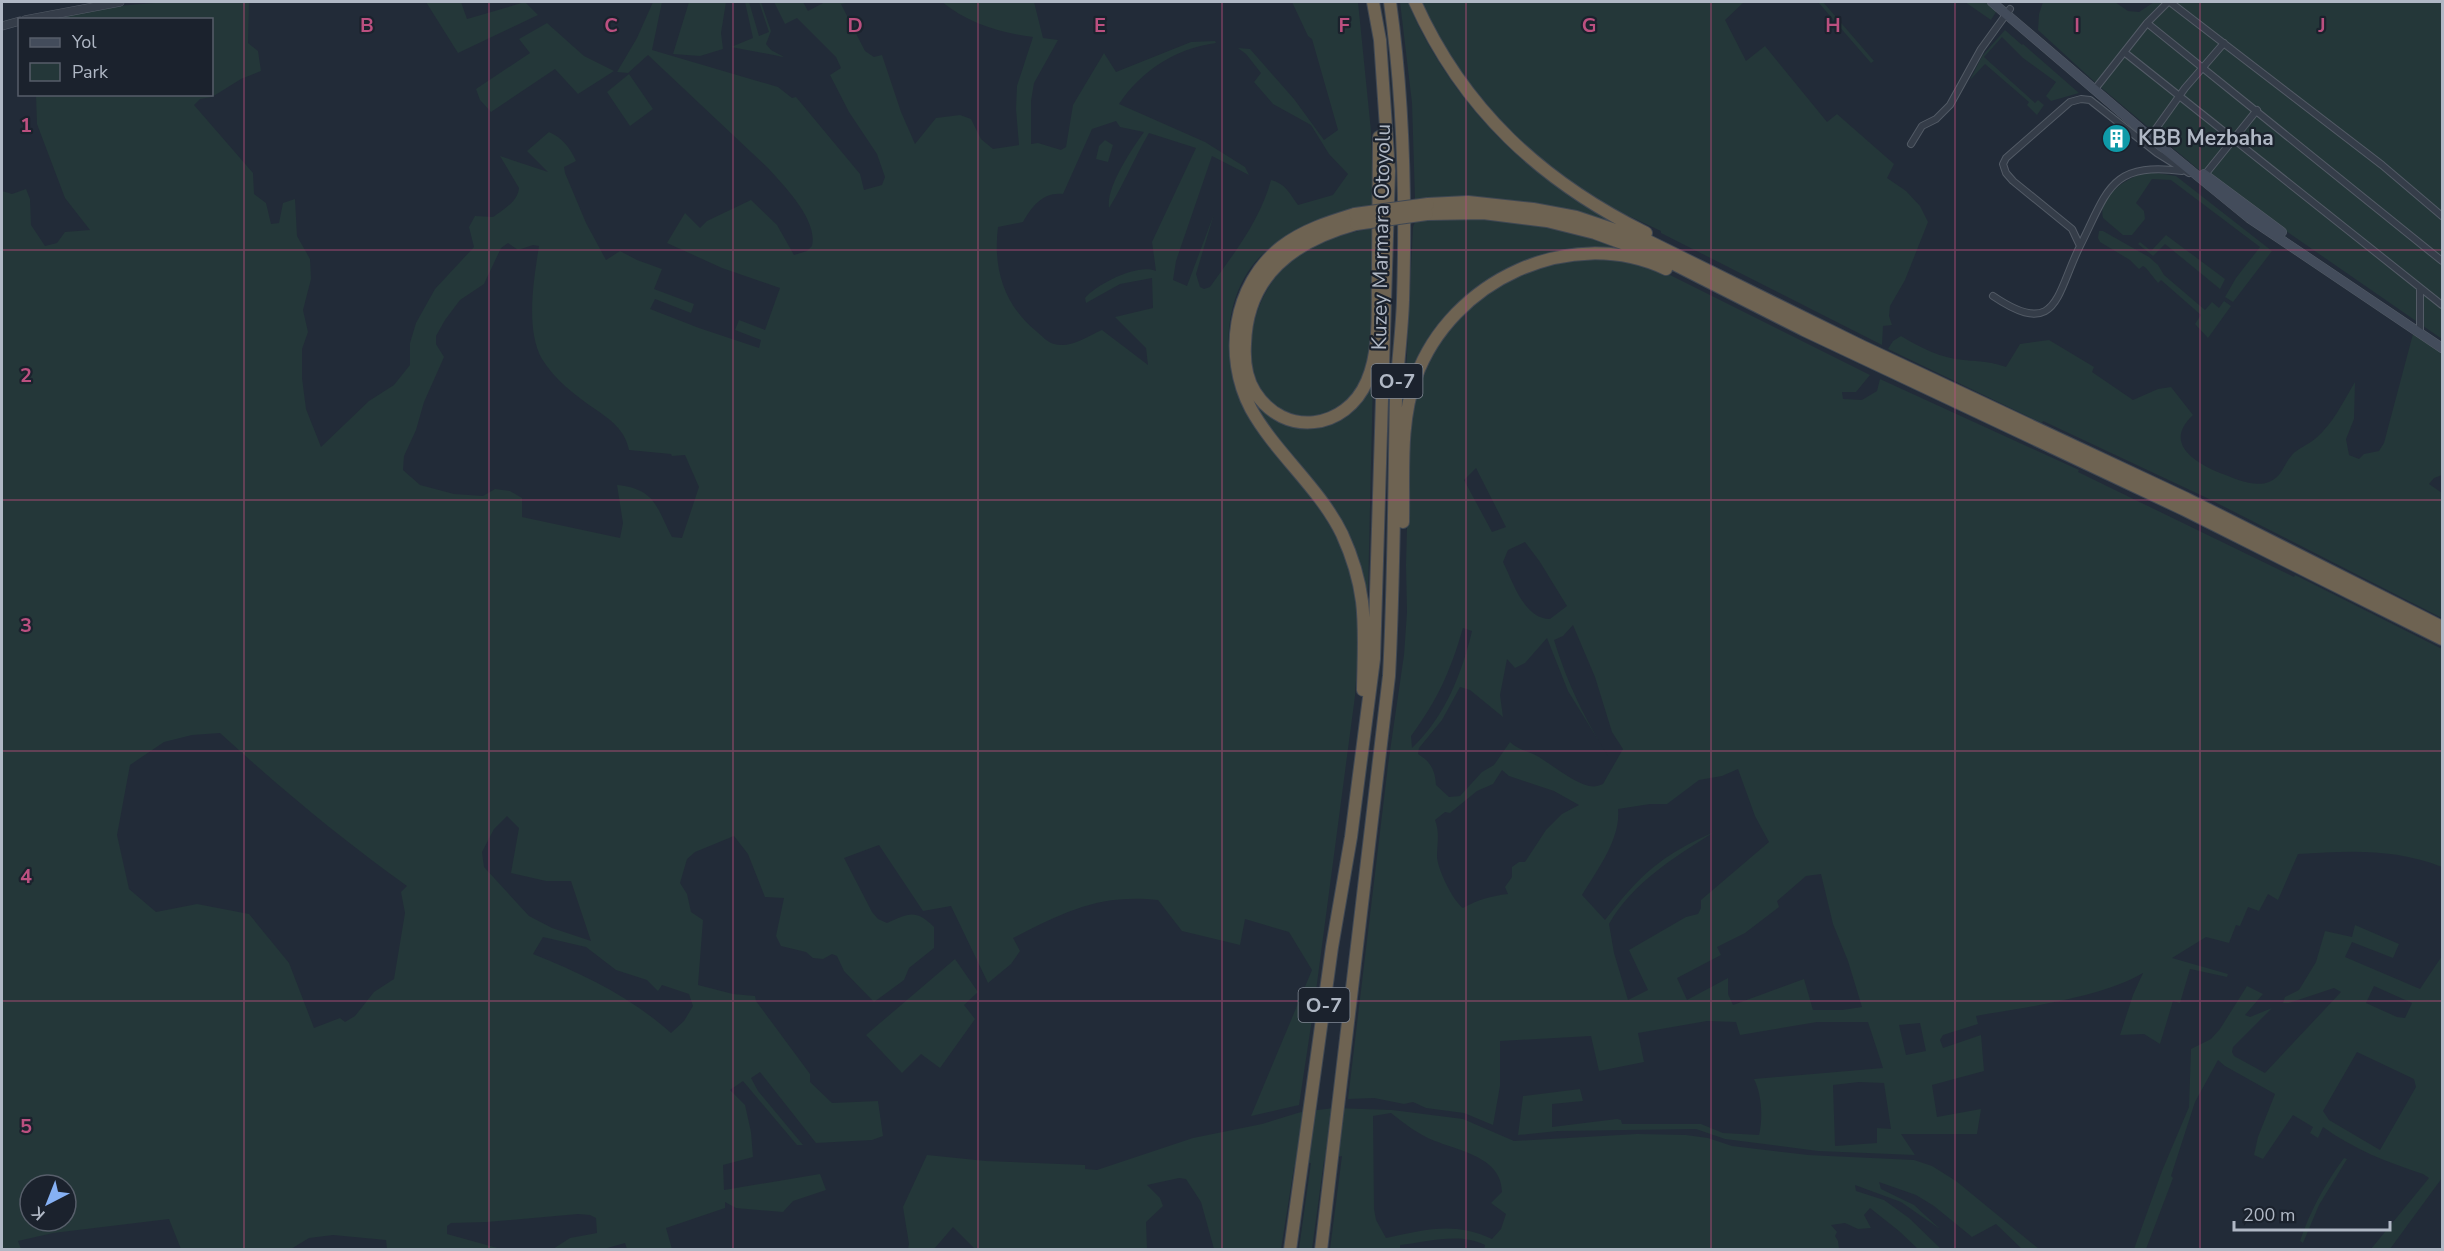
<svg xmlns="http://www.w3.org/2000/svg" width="2444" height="1251" font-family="'Nunito Sans',sans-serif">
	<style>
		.green { fill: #243739; fill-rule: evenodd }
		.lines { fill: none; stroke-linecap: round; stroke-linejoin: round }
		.minor-casing { stroke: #535b66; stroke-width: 8 }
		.tertiary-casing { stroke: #535b66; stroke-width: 9 }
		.secondary-casing { stroke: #535b66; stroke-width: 10 }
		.motorway-casing { stroke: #404853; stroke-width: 14 }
		.minor { stroke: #353d49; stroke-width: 6 }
		.tertiary { stroke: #353d49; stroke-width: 8 }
		.secondary { stroke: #434c5b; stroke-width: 9 }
		.motorway { stroke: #6e6352; stroke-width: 12 }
		.motorway-bridge-casing { stroke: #404853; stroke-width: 14; stroke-linecap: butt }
		.motorway-bridge { stroke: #6e6352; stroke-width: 12 }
		.grid { fill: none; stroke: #bc5080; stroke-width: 1.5; stroke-opacity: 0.55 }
		.labels { text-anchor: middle; stroke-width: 4.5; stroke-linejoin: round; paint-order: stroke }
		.shield { fill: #1b222d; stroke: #838b97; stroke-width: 1.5 }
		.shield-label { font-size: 20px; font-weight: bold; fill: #b0b8c5 }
		.poi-label { font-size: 21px; font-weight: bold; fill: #b0b8c5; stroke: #1b222d; text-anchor: start }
		.street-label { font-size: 21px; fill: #b0b8c5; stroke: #1b222d }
		.grid-label { font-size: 20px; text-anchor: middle; font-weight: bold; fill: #bc5080; stroke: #1b222d; stroke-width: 4.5; stroke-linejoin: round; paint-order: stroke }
	</style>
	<rect width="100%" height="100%" fill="#222b38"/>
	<path class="green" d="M167,2H249L248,43L258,51L261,71L241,79L212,97L200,99L194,105L253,173L254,194L266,203L271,224L279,223L283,203L295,199L297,236L310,259L311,279L303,310L308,332L302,349V378L306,409L321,447L369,401L394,385L410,365V343L416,323L435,289L474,247L469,227L475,216L493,217C502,210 518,202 519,188L500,156L548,172L527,151L549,132C563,138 570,148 576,161L564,167L565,173L586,223L606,260L620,251L637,260L662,269L654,289L694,304L691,313L655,299L650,309L699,328L759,348L761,340L735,330L739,320L765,330L780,288L722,268L667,243L685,213L700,228L707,221L751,200L777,225L794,255L807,251L812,246C818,220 785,187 768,168L648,55L628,73L617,72L637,38L653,2H662L652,50L778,87L792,98L796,97L860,174L864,190L882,185L885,177L877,154L849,112L830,75L841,68L836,57L797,18L785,24L774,2H803L808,11L825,2H852L841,4L865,51L874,57L882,55L901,112L915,144L936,118L960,115L971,119L981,139L993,149L1019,145L1016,109L1017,86L1033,37C1000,33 968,23 942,2H1034L1043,38L1058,40L1034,83L1031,101V144L1038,143L1061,150L1066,147L1073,105L1104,53L1116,72L1191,42L1215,41L1216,43C1176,48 1141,71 1119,104L1205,142L1245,167L1249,175L1212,156L1176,261L1173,280L1187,286L1214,214L1196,274L1200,287L1204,289L1210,287C1234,253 1260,221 1271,180C1285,183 1290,194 1298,205L1333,195L1348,174L1329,154L1311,125L1273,104L1254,82L1261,73L1246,54L1238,48L1250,49L1294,99L1324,140L1338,130L1312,39L1308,36L1292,2H1358L1371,131L1373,204C1338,212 1302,225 1274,245C1223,280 1217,360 1245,410C1254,428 1268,443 1280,458C1305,489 1330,519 1345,556C1363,602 1358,648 1355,696L1314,1006L1299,1105L1251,1116L1312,970L1289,932L1245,919L1240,945L1182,931L1158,900C1098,894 1065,912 1013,938L1020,951L1011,964L988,983L951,906L923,911L879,845L844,858L872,912L878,919L887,923C908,914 915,908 934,927V948L909,968L904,980L874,1002L844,971L837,956L832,954L823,959L813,958L806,952L781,946L776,936L784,898L765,897L748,854L734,836L695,852L687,859L680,883L687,894L691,912L703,920L698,985L733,994L755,996L756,1001L810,1074V1082L832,1103L878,1101L883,1136L872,1140L816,1143L760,1072L751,1078L758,1091L803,1145H797L743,1081L730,1090L745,1105L751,1132L753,1157L723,1165L724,1190L820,1174L826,1190L793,1201L783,1212L736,1208L725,1202V1208L666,1228L672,1249H627L625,1243L604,1249H553L570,1238L597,1233L596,1218L590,1215L578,1214L487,1222L451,1223L447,1226V1234L501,1249H387L386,1240L333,1235L309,1238L291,1249H181L169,1219L53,1233L18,1241L21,1249L2,1250V191L12,194L26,189L30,199L31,225L45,246L57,243L65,232L90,230L65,198L37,124L36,95L212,94V20L39,19L104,7ZM1116,121L1120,127L1144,132C1132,149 1106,187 1109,208C1124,184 1134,158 1149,133L1196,148L1152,242L1156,271C1138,263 1097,284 1085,298L1086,303L1120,284L1152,278L1153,308L1115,317L1146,348L1148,365L1102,330C1088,336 1070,349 1054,344C1048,343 1041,335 1036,331C1003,304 993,267 998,227L1023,222C1032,206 1043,192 1063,194L1092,129ZM508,243L518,250L533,245L539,246C534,278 525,329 542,359C554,379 576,396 595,409C611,420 625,430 629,450L671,454L672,456L685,455L699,487L682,538L672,537C656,507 656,489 617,485L623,523L620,538L522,517V498L510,491L495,489L483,496L454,494L420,485L403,470L404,456L416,430L424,402L444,357L436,344V336L445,320L460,300L484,284L501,248ZM220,733C280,788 341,839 407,886L401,892L405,913L394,979L374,992L355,1016L345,1022L340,1018L314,1028L289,963L249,914L197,904L156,912L129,889L117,835L130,765L164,742L192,735ZM507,816L519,828L511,873L546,881H571L591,941L552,928L529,916L484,867L482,852L494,829ZM543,937L586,947L616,970L647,980L658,991L662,985L689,994L693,1006L684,1021L671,1033C631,997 583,974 533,954ZM30,1185H66V1221H30Z
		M426,2H461L467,19L525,2L538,15L458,53Z
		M689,2H726L721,33L723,49L700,56L673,54Z
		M745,2H749L759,36L769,32L759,2H761L771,31L766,44L771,50L784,57L731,47L753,38Z
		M1400,2H1408C1433,64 1479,124 1531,167C1559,189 1589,206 1620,224C1554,205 1482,192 1415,199L1412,103Z
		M1422,2H1744L1725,20L1746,61L1765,46L1827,122L1837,114L1894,164L1887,178L1906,191L1920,206L1928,222L1905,280L1890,306L1889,316L1892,325L1883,326L1882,345L1661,233V231C1634,218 1604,206 1580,189C1513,141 1455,77 1422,2Z
		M1818,2H1823L1874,61L1871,63Z
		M1965,2H1986L1996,7V12L1991,20Z
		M2043,2H2115L2128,11L2139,12L2154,2H2442V339L2205,175L2098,85L2038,30L2039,14Z
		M547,23L584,56L614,71L578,94L555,69L491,112L480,100L476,89L530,53L519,39Z
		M2005,30L2022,45L2023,44L2079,93L2051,101L2046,96L2056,82L2023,58L2002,37L1984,57L2035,103L2038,100L2044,105L2037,115L2027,105L2029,102L1985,64L1970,80L1982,56Z
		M629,74L653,109L630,126L607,92Z
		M1105,140L1113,145L1108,162L1096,159L1099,146Z
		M2150,172L2176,176L2272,251L2233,302L2225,297L2236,278L2260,247L2171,180L2152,179L2136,203L2144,211L2145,219L2132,235H2123L2103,218C2097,196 2131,174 2150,172Z
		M1498,219L1581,234L1636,254L1600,250L1491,279L1464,299L1440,323L1432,336L1405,395L1413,227L1415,222L1428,220Z
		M1373,228C1372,257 1372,285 1371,314C1370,333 1372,355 1365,373C1359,390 1345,410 1327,415C1308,421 1281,413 1268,399C1230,354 1260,276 1305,250C1327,237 1350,233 1373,228Z
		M2099,231H2103L2149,257L2158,265L2164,275L2205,310L2212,302L2219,308L2224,301L2231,306L2208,338L2195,324L2201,315L2161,280L2158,283L2146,268L2143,266L2139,269L2130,260L2100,242L2098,238Z
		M2166,235L2225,279L2220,289L2165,244L2153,256L2138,244L2140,242L2151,251Z
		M1583,259L1622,261L1668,274L1870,375L1856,392H1842L1843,399L1862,400L1877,391L1880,379L2079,470L2078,472L2294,577L2295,575L2442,649V867C2393,848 2349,851 2298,854L2278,900L2268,894L2259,911L2248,907L2240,926L2236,925L2229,943L2206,937L2172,958L2228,974L2227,977L2190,969L2180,1003L2173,1001L2160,1044L2144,1034L2120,1035L2133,995L2143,973C2100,998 2026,1007 1976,1016L1978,1024L1943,1035L1940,1040L1943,1048L1981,1035L1984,1071L1932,1085L1937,1117L1981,1109L1977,1134H1901L1915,1155L1818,1151L1725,1139L1696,1129L1558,1131L1518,1135L1523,1096L1580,1089L1583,1101L1552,1104V1127L1617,1119L1621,1120L1622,1124H1701L1723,1133L1759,1135C1763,1118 1762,1095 1754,1079L1883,1068L1868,1022H1817L1740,1035L1736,1022L1707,1021L1638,1033L1644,1062L1599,1071L1591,1036L1500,1041V1086L1493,1125L1464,1113L1426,1108L1413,1102L1404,1104L1374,1098L1348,1099L1388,765L1404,655L1407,612L1406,565L1410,416L1420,380L1436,347L1470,306L1514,277L1546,264ZM1476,468L1506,527L1492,532L1464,480ZM1525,542L1540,562L1567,606L1550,619C1524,619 1513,582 1503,562L1508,550ZM1573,625L1595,677L1612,732L1623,749L1603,784C1598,786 1595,787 1589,786C1571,781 1555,767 1539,757C1529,751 1518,750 1510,742L1494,765L1482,772L1460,796L1449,797L1436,785C1435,770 1431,762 1418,754L1419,748L1442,720L1460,687L1470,690L1503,717L1500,695L1507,659L1515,668L1525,663L1547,638L1568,691L1608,756C1584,717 1568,685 1554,640L1563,636ZM1463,628L1472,631C1462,673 1445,717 1412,748L1411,736C1438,699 1450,672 1463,628ZM1738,769L1755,816L1769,842L1701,900V908L1698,914L1686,917L1629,950L1648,990L1628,1000L1614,953L1609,924C1633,882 1675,857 1714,832C1660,856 1641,874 1605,920L1582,895C1597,870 1621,839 1618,809L1650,804H1667L1699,780L1722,776ZM1502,770L1509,776L1554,791L1579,805L1562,814L1546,830L1525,862H1519L1512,867V877L1505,887L1508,894C1491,896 1477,900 1463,908C1453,901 1438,870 1437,857C1437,844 1440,833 1435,820L1445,812L1450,813L1477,791L1493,784ZM1821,874L1833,924L1848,961L1862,1007L1842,1010H1813L1804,979L1733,1005L1728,994V978L1687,1000L1677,978L1721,955L1717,947L1745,933L1779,907L1777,901L1806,876ZM1920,1023L1926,1051L1906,1055L1899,1025ZM1859,1082L1884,1083L1891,1129L1877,1128V1143L1835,1146L1833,1085Z
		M2413,334L2442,353V475L2434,478L2429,484L2442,493V618L2207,498L2043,421L2042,423L1888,349L1893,341L1901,336C1921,348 1940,358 1964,360C1982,362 1988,361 2006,367L2020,344L2049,340L2094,367L2092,372L2133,400L2158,389L2171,387L2193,415C2163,443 2194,462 2220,473C2234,478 2254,488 2269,482C2283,476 2283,465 2292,455C2298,448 2308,445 2315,439C2333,424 2343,402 2355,382L2354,419L2346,439L2349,455L2359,459L2364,454L2379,451L2384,443Z
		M1373,379L1368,592L1349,537L1261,417L1249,392C1256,401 1263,410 1271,417C1311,445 1358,420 1373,379Z
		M2355,925L2399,944L2393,958L2352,942L2345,957L2420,989L2442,956V1178L2390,1249H2371L2429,1178L2423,1174C2387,1162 2355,1150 2323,1127L2318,1138L2310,1133L2313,1127L2293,1115L2263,1159L2254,1155L2258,1137L2275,1094L2225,1066L2218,1060L2195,1102L2171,1176L2173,1178L2146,1249H2134L2162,1171L2189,1107L2191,1049L2211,1039L2220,1029L2247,986L2263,994L2245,1015L2250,1017L2272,1008L2233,1047L2232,1052L2234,1056L2265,1073L2341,992L2334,988L2289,1003H2283L2285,997L2299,990L2316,962L2325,931L2352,937ZM2374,986L2412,1003L2405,1018L2397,1017L2366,1003ZM2357,1052L2414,1079L2416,1087L2380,1150L2329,1120L2323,1111Z
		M955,959L978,992L964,1005L975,1019L940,1068L921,1054L902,1073L866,1035Z
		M1334,1108L1392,1110L1463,1119L1514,1141L1637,1134L1686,1135L1708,1138L1732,1146L1808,1155L1914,1160L1932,1166L1956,1181L2039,1249H2022L1996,1224L1972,1237L1934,1206L1916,1195L1879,1182L1881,1189L1914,1205L1940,1229L1901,1202L1855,1185L1856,1191L1884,1200L1909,1218L1941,1249H1918L1899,1231L1870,1208L1864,1215L1871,1228L1858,1229L1845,1223L1831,1225L1837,1232L1835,1236L1838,1241L1839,1249L1484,1250L1485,1245C1459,1232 1428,1242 1400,1245V1249H1330L1342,1156L1324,1160L1312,1249H1299L1311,1163L1294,1167L1281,1249H1214L1201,1202L1186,1179L1179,1178L1147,1185L1160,1198L1163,1206L1146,1222L1147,1249H975L953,1227L934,1249H908L909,1244L903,1207L927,1155L986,1161L1085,1165V1169L1097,1170L1193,1138L1262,1124L1301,1112ZM1391,1113C1401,1121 1414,1131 1426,1137C1451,1150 1502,1154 1502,1192L1491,1203L1506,1214L1501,1229L1492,1239C1453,1221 1425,1230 1386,1238L1376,1220L1374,1209L1373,1116Z
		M2344,1158L2347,1159L2319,1205L2303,1243L2300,1241C2310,1211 2325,1184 2344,1158Z"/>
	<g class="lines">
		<defs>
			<path id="minor" d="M2170,2L2382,165L2442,216
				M2147,23L2442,261
				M2124,52L2442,305
				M2095,89L2147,23L2168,2
				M2150,137L2185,88L2224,43
				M1911,144L1922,126L1936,119L1950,105L1981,49L2010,9
				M2203,177L2257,110
				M2080,246C2108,190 2110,162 2182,171
				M2420,288V332
				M1993,296C2058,340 2056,294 2080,246L2072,229L2013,181L2006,173L2003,164L2006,158L2070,102L2081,99L2090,100L2157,153L2189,173"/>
			<path id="tertiary" d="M25,20L120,2
				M2,26L20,21"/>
			<path id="secondary" d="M1992,2L2150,137L2249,218L2442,348
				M2204,174L2282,232"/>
			<path id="motorway" d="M1415,2C1463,109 1541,181 1646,233
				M1428,204L1468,202L1533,209L1576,217L1648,241L1861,346L2187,499L2442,627
				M1355,214C1329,222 1303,230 1281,247C1233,285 1223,356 1251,409C1276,454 1319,487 1342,534C1369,593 1364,628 1363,690
				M1427,214L1483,213L1547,221L1595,233L1660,257L1804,330L2183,509L2442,639
				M1356,224C1294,241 1247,275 1245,344C1244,360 1246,378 1255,392C1284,438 1346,430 1367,381C1381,349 1377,308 1378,273C1378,228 1379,182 1379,137
				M1403,522C1404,474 1399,423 1416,377C1451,281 1570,224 1666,269
				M1290,1250L1332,947L1351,837L1374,659L1389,171L1380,40L1373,2
				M1321,1250L1389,676C1394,584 1394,492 1396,399C1397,366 1402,333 1403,300C1406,200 1404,101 1390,2"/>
		</defs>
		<use href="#minor" class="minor-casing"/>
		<use href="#tertiary" class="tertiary-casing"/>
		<use href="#secondary" class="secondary-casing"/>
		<use href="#motorway" class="motorway-casing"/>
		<use href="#minor" class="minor"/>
		<use href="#tertiary" class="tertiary"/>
		<use href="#secondary" class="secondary"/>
		<use href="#motorway" class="motorway"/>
		<defs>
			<path id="motorway-bridge" d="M1355,214L1428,204
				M1356,224L1427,214"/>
		</defs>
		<use href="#motorway-bridge" class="motorway-bridge-casing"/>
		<use href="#motorway-bridge" class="motorway-bridge"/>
	</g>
	<path class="grid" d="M244,2V1250M489,2V1250M733,2V1250M978,2V1250M1222,2V1250M1466,2V1250M1711,2V1250M1955,2V1250M2200,2V1250M2,250H2442M2,500H2442M2,751H2442M2,1001H2442"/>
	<defs>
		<symbol id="building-disc" viewBox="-11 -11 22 22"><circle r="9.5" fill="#0f9aa8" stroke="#1b222d"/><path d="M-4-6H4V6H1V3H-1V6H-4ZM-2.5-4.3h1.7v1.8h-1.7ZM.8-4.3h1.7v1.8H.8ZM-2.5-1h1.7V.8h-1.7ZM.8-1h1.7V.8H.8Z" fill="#fff"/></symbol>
	</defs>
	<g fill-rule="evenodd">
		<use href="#building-disc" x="2100" y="122" width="33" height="33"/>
	</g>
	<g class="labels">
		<g class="shield">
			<rect x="1371.5" y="364" width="51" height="34" rx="4.5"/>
			<rect x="1298.5" y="988" width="51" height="34" rx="4.5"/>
		</g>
		<g class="shield-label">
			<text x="1397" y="388">O-7</text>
			<text x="1324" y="1012">O-7</text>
		</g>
		<g class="poi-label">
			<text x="2138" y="145">KBB Mezbaha</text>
		</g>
		<g class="street-label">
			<text transform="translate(1381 237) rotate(-89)" y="7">Kuzey Marmara Otoyolu</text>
		</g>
	</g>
	<g class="grid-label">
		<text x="367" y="32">B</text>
		<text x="611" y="32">C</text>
		<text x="855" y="32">D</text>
		<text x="1100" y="32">E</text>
		<text x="1344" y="32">F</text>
		<text x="1589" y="32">G</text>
		<text x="1833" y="32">H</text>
		<text x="2077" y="32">I</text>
		<text x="2322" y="32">J</text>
		<text x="26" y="132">1</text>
		<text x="26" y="382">2</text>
		<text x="26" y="632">3</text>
		<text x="26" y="883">4</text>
		<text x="26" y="1133">5</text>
	</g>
	<rect width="2444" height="1251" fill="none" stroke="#b0b8c5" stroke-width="6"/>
	<rect x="18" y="18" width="195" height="78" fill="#1b222d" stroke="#575e6a" stroke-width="1.5"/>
	<rect x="30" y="38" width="30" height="9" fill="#434c5b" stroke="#575e6a" stroke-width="1.5"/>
	<text x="72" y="48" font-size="18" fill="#b0b8c5">Yol</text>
	<rect x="30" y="63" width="30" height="18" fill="#243739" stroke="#575e6a" stroke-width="1.5"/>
	<text x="72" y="78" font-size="18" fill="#b0b8c5">Park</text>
	<g transform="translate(48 1203) rotate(222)"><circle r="28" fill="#1b222d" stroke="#575e6a" stroke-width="1.5"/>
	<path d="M0-4.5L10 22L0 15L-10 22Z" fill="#86b1f4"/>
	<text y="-9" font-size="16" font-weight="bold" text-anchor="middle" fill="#b0b8c5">K</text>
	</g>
	<path d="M2234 1221v9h156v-9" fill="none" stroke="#b0b8c5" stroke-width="3"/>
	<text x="2243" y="1221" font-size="18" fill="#b0b8c5" stroke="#1b222d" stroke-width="4.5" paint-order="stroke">200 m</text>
</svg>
